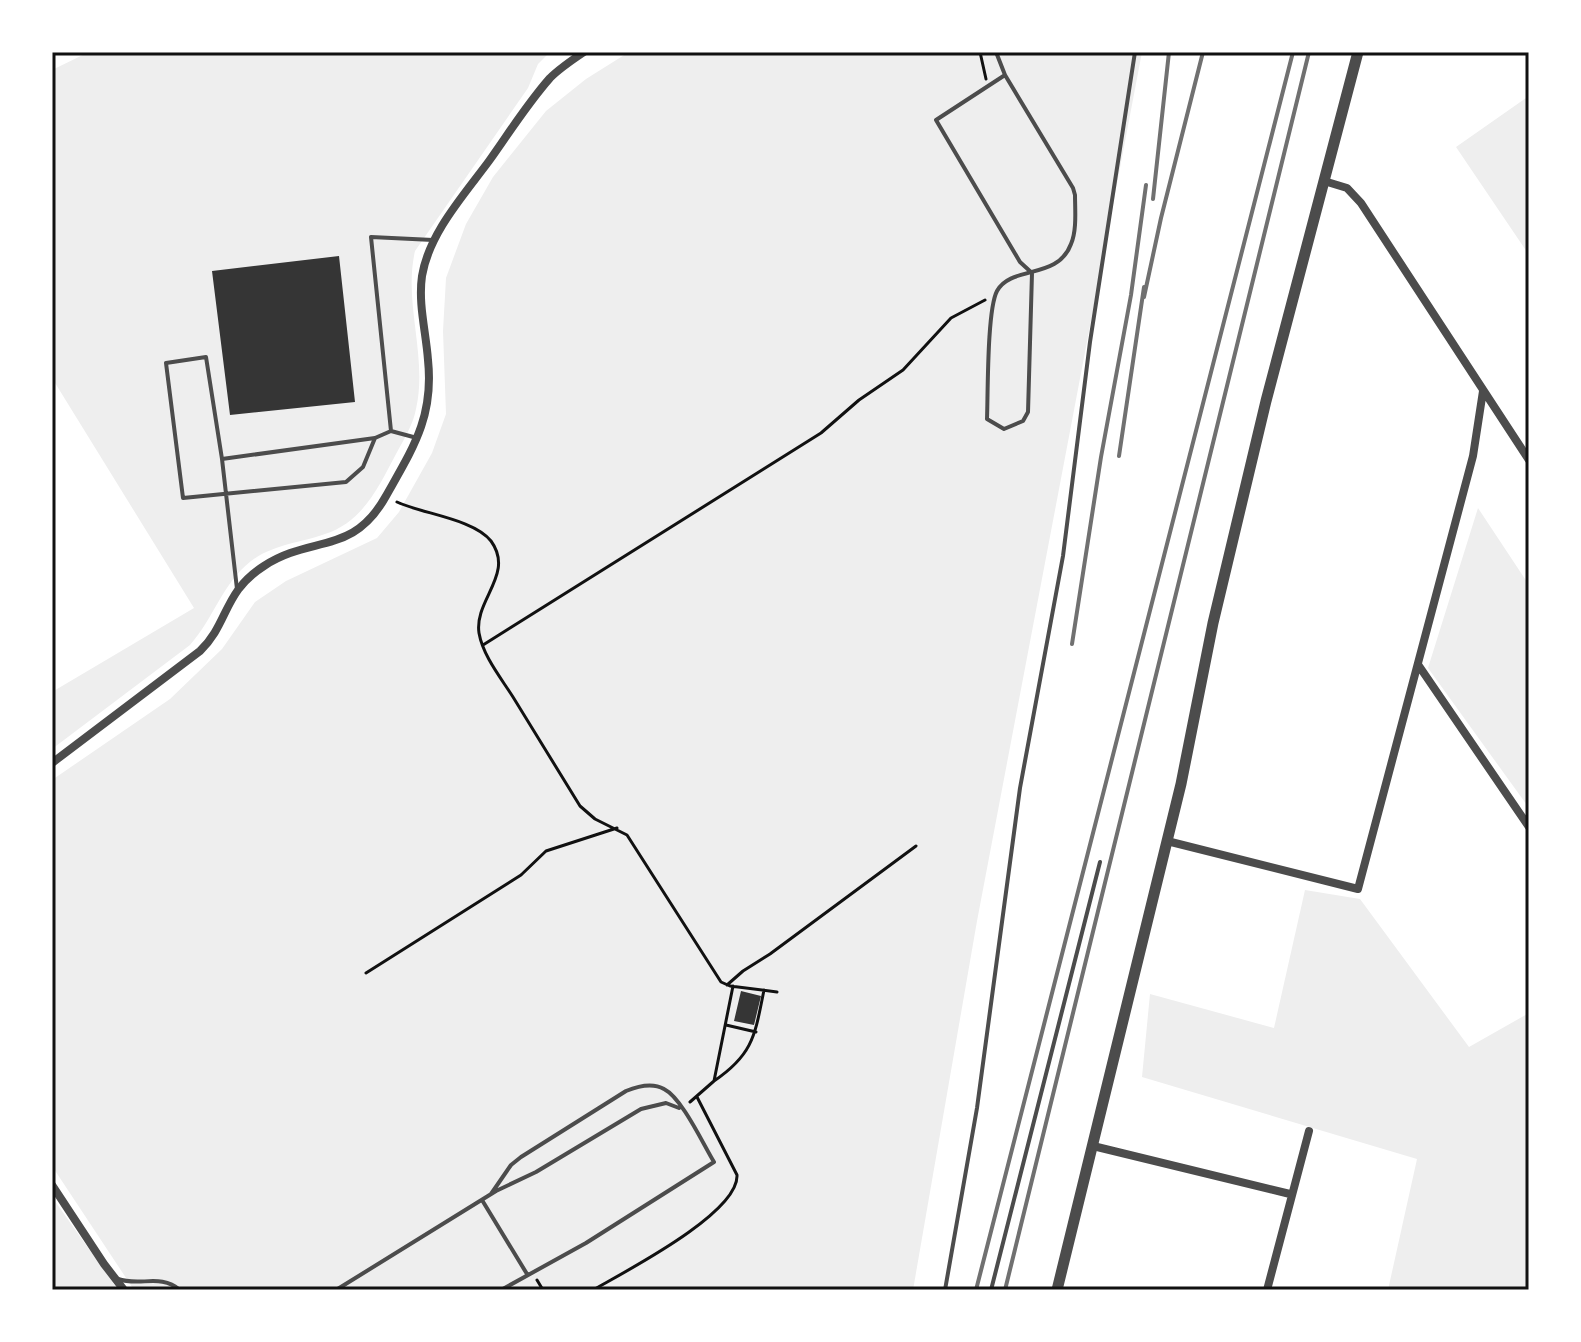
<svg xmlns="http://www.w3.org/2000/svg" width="1581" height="1342" font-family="Manrope,sans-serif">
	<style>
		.green { fill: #eee }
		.building { fill: #353535 }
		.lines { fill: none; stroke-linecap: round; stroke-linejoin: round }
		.path { stroke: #111; stroke-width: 3 }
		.service { stroke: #4c4c4c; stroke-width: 4 }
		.minor { stroke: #4c4c4c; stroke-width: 8 }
		.tertiary { stroke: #4c4c4c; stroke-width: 11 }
		.rail { stroke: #707070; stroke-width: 4 }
		.neatline { fill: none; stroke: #111; stroke-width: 3 }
	</style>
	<rect width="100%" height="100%" fill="#fff"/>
	<path class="green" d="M89,52H550L538,64L528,88L415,251C403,303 428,356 416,409C413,425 404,439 396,454C379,486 363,522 325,534C300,543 274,544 251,561C222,584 214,618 190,645L52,749V692L194,608L52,378V70Z
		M629,52H1142L977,921L913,1290H134L52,1166V780L170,699L222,649L255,602L286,581L377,538L399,512L432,453L446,414L443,331L446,278L466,224L493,177L546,111L586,79Z
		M1529,96V255L1456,147Z
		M1478,508L1529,585V808L1428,668Z
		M1305,890L1360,899L1469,1047L1529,1013V1290H1388L1417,1159L1142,1077L1150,994L1274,1028Z
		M52,1197L118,1290H52Z"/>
	<path class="building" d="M339,256L355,402L230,415L212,271Z
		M741,991L761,996L754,1025L734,1021Z"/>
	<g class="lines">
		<path class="path" d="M980,52L986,79
			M397,502C423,514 474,519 491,541C515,574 474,600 479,633C483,656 501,678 513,697C535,733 558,770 580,806L595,819L627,835L721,982L730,986L777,992
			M483,645L821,433L859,400L903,370L951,318L985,300
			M366,973L521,875L546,851L617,828
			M727,985L743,971L770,954L916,846
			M726,1025L756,1032
			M714,1081C754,1054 755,1034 764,990
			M690,1102L714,1081L733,986
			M537,1280L543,1290
			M593,1290C626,1271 739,1213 737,1175L697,1097"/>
		<path class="service" d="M996,52L1005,75L1073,188L1075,195C1075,210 1077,230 1071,244C1058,280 1011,265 997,291C987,310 988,393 987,419L1004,429L1023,421L1028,412L1032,273L1020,262L936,120L1005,75
			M391,431L371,237L433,240
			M222,459L206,357L166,363L183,498L346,482L363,467L375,438
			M237,589L222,459L375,438L391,431L417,438
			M491,1194L511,1165L521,1157L626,1091C638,1086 652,1082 664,1089C682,1098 703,1144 714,1162L586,1243L501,1290
			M482,1200L527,1274
			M118,1279C140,1287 160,1273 180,1290
			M336,1290L496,1191L536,1172L641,1109L666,1103L679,1108
			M945,1290L977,1108L1020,788L1063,556L1090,342L1135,52
			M991,1290L1100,862"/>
		<path class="minor" d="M1324,181L1347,188L1361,203L1529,460
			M1419,666L1529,827
			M52,763L200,651C229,623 223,592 264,566C311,535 353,556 386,496C413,448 434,417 428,360C426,332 418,304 422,276C429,233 464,195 489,161C509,133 527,104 550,78C560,68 572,60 584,52
			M1167,841L1358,889L1473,456L1483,391
			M1093,1146L1290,1194
			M52,1185L104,1264L124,1290
			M1267,1290L1309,1131"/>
		<path class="tertiary" d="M1057,1290L1181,784L1213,623L1266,401L1358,52"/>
		<path class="rail" d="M1153,199L1169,52
			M1144,297L1161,218L1203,52
			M1119,456L1144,287
			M1072,644L1101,457L1131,295L1146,185
			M976,1290L1293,52
			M1005,1290L1309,52"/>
	</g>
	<rect width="1581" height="1342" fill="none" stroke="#ffffff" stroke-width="108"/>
	<rect x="54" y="54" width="1473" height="1234" class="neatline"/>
</svg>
